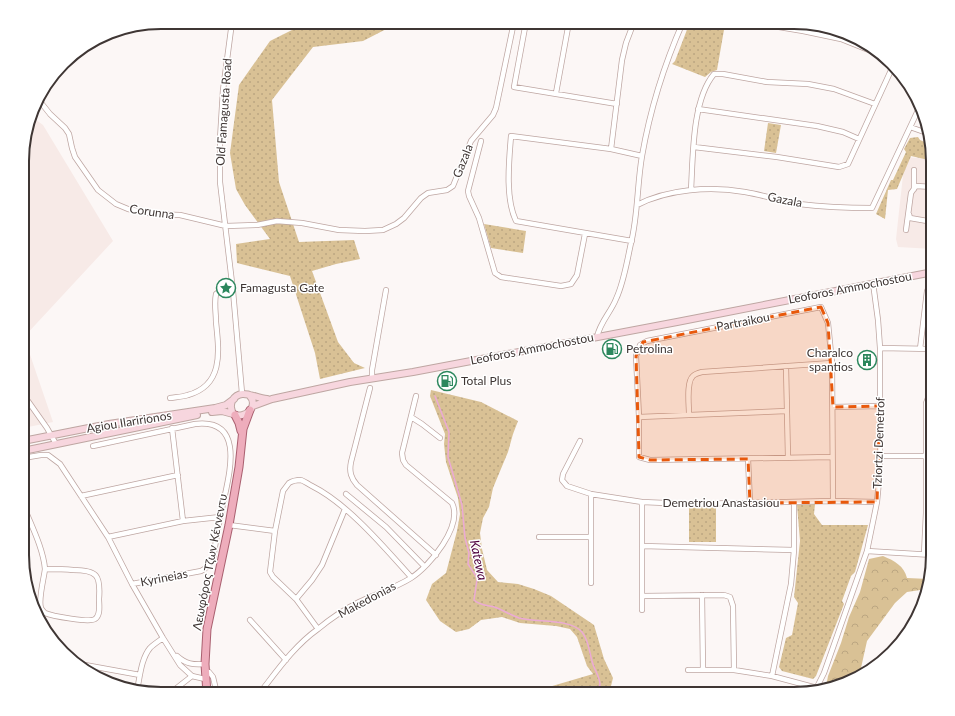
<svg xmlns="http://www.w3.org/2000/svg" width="955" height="716" font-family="Lato,sans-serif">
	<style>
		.built { fill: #f7eae7 }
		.grass { fill: url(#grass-dots) }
		.forest { fill: url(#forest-crowns) }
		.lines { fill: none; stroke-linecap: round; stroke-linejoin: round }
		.stream { stroke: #ebaad5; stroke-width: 1.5 }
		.street-casing { stroke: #bea6a2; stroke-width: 6 }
		.secondary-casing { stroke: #bea6a2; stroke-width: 8 }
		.primary-casing { stroke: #aa6070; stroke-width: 9 }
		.street { stroke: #fff; stroke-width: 4.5 }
		.secondary { stroke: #f7d6de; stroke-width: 6 }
		.primary { stroke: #eeadbc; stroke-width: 7 }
		.marked { fill: #e8590c; fill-opacity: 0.2; stroke: #e8590c; stroke-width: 3; stroke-dasharray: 8 5; stroke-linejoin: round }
		.labels { text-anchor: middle; stroke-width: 3; stroke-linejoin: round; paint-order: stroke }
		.street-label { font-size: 12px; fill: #3f3634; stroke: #fff }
		.poi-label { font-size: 12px; fill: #3f3634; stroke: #fff; text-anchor: start }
		.water-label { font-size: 13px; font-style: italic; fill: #4e003d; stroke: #fff }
		.rim { fill: none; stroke: #3f3634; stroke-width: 2 }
	</style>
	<defs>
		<pattern id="grass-dots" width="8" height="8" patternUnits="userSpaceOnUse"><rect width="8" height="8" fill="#d9c195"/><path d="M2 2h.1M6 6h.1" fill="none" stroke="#bba681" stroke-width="1.8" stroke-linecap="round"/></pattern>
		<pattern id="forest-crowns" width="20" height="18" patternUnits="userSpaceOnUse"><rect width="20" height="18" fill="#d9c195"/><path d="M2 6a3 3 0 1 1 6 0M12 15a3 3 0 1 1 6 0" fill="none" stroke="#bba681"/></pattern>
	</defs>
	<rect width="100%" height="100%" fill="#fcf7f6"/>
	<path class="built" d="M32,117L43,125L113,241L24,337L53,422L23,428V142Z
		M905,157L933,159V249L898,247L896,239Z"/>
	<path class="grass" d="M308,22H400L363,41L313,47L272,100L279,182L299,242L354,240L360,259L336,264L312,271L338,342L354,363L365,368L320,379L315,353L290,276L237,263L236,244L270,239L245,205L236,189L230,153L239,85L270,41Z
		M688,22H705L720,25L725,24L717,70L711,72L705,77L672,64L675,61L688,27Z
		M768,123L781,125L776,153L764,151Z
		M918,137L920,140L929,144L933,161L911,156L897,189L888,190L885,219L876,214L891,180H893L906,152L904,149L910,138Z
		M484,224L526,231L523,253L491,248Z
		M431,390L481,402L518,421L513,434L508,452L493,488L489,507L483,518L480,533L482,549L487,570L498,582L518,584L534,589L551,596L594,625L604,659L613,678L611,686L605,694H525L593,674L587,666L577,637L570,629L556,626L520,623L502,617L481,620L469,629L456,632L440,621L426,600L432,584L446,573L457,531L460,514L458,498L446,462L444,444L445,434L430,396Z
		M815,504L814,514L822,525H868L855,572L851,576L842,601L844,604L816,676L813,679L782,671L779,667L786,638L792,635L798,603L794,597L800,541L797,505Z
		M689,507H716V542H689Z"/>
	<path class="forest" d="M883,556C895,561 904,566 907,578L929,579L927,589L907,592L895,603L867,641L859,677L855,680L826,687L828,676L841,643L849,617L860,592L869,559Z"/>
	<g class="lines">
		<path class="stream" d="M435,396L449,432L448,457L462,505L465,538L469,553L468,564L476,576L477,580L474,600C480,606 489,605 497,608C504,611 511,615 519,618C537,623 569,618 582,632C589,641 589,651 592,661C594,670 600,676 600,685L593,694"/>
		<defs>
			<path id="street" d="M232,22L223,90L220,139V182L233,291L242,393
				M526,22L514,87L617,104
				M749,22L803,31L841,39L886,57
				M556,93L569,22
				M38,99L50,114L65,128L69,134L72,148L75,157L98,190L116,204L128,209L153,214L180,215L226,226L257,225L277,221L302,223L339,230L365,231L383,230L396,224L404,218L421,198L428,193L447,190L453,186L471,141L493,115L496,108L514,22
				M698,109L817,126L843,132L859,139
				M910,127L927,133
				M481,141L468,191L469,196L479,218L495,273L501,277L561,286L571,284L577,275L585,234
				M694,147L777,157L839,167L848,164L893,66
				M611,149L622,60L626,43L634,22
				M914,189V170
				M691,190C693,157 692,100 714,74H723L767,82L808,84L834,89L875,104
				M637,205C668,189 710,186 745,192C763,195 781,201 799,204C823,207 848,208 872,208L920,106
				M909,214L910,218L933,222
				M906,230L911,193L916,186L933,187
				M632,241L516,221C505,198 509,161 511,136L611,149L642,156
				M597,337C600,322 611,312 616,299C624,282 627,261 631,243C638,215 637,185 642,156C650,110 664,65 683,22
				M880,348L933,349
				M920,349L927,291L933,290
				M786,366L788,458
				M372,378V370L386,290
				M370,388L351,462C349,472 351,478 357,485L436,555
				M23,394L47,428L56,444
				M170,398C176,397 182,397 188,395C224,385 219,351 216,322C216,313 214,303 216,294L220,291H233
				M833,407L880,406
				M689,414C689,405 686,382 693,376C695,374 698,373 702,372L832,363
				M411,417L422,424L440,438
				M639,417L787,411
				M172,428L183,521
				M580,441L563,474L562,480L567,486L591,494L642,502L689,504L833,501L877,502
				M93,446L195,424C246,418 229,475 223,504C219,522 216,540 213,559C210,565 207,568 201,571L132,584
				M881,456H926
				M832,457L650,460L639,457V417L636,356L640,345L647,341L821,307L828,323L832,363L833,501
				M23,458L41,455H48L60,464L108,537L132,584L163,638L180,665L192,676L205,679
				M748,459L750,503
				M346,494L386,527L424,566
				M81,496L178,475
				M22,502C30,523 43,547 45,569C44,578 38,600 41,608C42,610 43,611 45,613C52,616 90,623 95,619C101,615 99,605 99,599C101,575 97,570 73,570C64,569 55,569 45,569
				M642,502V610
				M229,525L275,531
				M108,537L183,521L220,517
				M539,537H591
				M642,546L794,550
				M867,551L933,555
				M924,554L926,513V403L928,398L933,393
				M591,583V494
				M702,595L703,670
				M642,596L724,595L730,597L733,606L734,670
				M296,599L312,580L322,565L345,509
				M250,620L286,660
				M318,629L296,599L273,577L270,572L275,531L283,491L289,483C292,481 297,480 301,480C304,481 308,484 312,486C348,504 384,547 411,577
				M177,656C186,664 193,665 205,664
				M74,663L140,675
				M688,670H734L772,676L817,688
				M205,672H209L213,677L217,694
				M772,676L791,584L794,550V503
				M816,689L824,673L867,551L877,502L880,470V348L878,320L873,283
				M137,690C140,677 141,659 150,648C154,644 159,641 163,638
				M169,694L192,676
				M259,694C277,671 294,646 318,629C330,619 345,609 359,602C376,594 395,588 411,578C430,566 463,526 452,503L406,465L403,460L402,453L416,396"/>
			<path id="secondary" d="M249,395C260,406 245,420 233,414C231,409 230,406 232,401C240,387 254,398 267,399
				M253,406L272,399L350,382L413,372L677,322L933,272
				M212,412L222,411L233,414
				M23,441L109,424L215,408L226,405L234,399
				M23,451L197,415"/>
			<path id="primary" d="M235,415L239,423L241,431
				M207,694L205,664L207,629L229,525L239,467L243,429L250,410"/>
		</defs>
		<use href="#street" class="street-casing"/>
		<use href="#secondary" class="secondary-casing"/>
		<use href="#primary" class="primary-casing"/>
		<use href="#street" class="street"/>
		<use href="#secondary" class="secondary"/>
		<use href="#primary" class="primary"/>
	</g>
	<path class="marked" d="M821,307L828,323L833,407L880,406L877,502L750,503L748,459L650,460L639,457L636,356L643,342Z"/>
	<defs>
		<symbol id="sight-ring" viewBox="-11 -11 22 22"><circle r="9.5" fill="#fff" stroke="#2c875d" stroke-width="1.5"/><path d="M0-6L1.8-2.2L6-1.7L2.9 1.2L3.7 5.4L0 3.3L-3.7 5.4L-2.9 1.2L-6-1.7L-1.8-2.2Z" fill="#2c875d"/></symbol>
		<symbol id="fuel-ring" viewBox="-11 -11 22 22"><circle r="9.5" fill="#fff" stroke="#2c875d" stroke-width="1.5"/><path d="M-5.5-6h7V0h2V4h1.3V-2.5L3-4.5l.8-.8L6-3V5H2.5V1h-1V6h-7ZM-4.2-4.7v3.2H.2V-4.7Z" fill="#2c875d"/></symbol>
		<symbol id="building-ring" viewBox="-11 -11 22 22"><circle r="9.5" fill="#fff" stroke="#2c875d" stroke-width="1.5"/><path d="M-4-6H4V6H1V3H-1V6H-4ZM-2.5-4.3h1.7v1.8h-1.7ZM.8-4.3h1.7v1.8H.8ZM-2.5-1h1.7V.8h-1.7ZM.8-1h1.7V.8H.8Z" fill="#2c875d"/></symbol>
	</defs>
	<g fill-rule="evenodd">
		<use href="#sight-ring" x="215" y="277" width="22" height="22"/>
		<use href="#fuel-ring" x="601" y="338" width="22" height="22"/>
		<use href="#building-ring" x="856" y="349" width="22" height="22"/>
		<use href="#fuel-ring" x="436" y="370" width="22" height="22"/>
	</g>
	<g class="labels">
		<g class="street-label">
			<text transform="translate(224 112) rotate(-86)" y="4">Old Famagusta Road</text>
			<text transform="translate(463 161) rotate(-68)" y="4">Gazala</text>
			<text transform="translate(785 200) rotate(11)" y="4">Gazala</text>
			<text transform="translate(152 212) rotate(8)" y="4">Corunna</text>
			<text transform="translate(850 288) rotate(-11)" y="4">Leoforos Ammochostou</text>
			<text transform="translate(743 322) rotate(-11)" y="4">Partraikou</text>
			<text transform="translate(532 349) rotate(-11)" y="4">Leoforos Ammochostou</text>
			<text transform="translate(129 422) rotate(-9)" y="4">Agiou Ilaririonos</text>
			<text transform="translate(879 443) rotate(-88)" y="4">Tziortzi Demetrof</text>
			<text x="721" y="507">Demetriou Anastasiou</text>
			<text transform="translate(210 562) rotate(-79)" y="4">Λεωφόρος Τζων Κέννεντυ</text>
			<text transform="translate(164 578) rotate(-11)" y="4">Kyrineias</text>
			<text transform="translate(367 600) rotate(-28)" y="4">Makedonias</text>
		</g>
		<g class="poi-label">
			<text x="240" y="292">Famagusta Gate</text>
			<text x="626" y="353">Petrolina</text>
			<text x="853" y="357" text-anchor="end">Charalco<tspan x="853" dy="14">spantios</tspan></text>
			<text x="461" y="385">Total Plus</text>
		</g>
		<g class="water-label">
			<text transform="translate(479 560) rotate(78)" y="5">Katewa</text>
		</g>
	</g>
	<path d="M0 0H955V716H0ZM161 29H794A132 132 0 0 1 926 161V555A132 132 0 0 1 794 687H161A132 132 0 0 1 29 555V161A132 132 0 0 1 161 29Z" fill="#fff" fill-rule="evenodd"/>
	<path class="rim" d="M161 29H794A132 132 0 0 1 926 161V555A132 132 0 0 1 794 687H161A132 132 0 0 1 29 555V161A132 132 0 0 1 161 29Z"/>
</svg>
